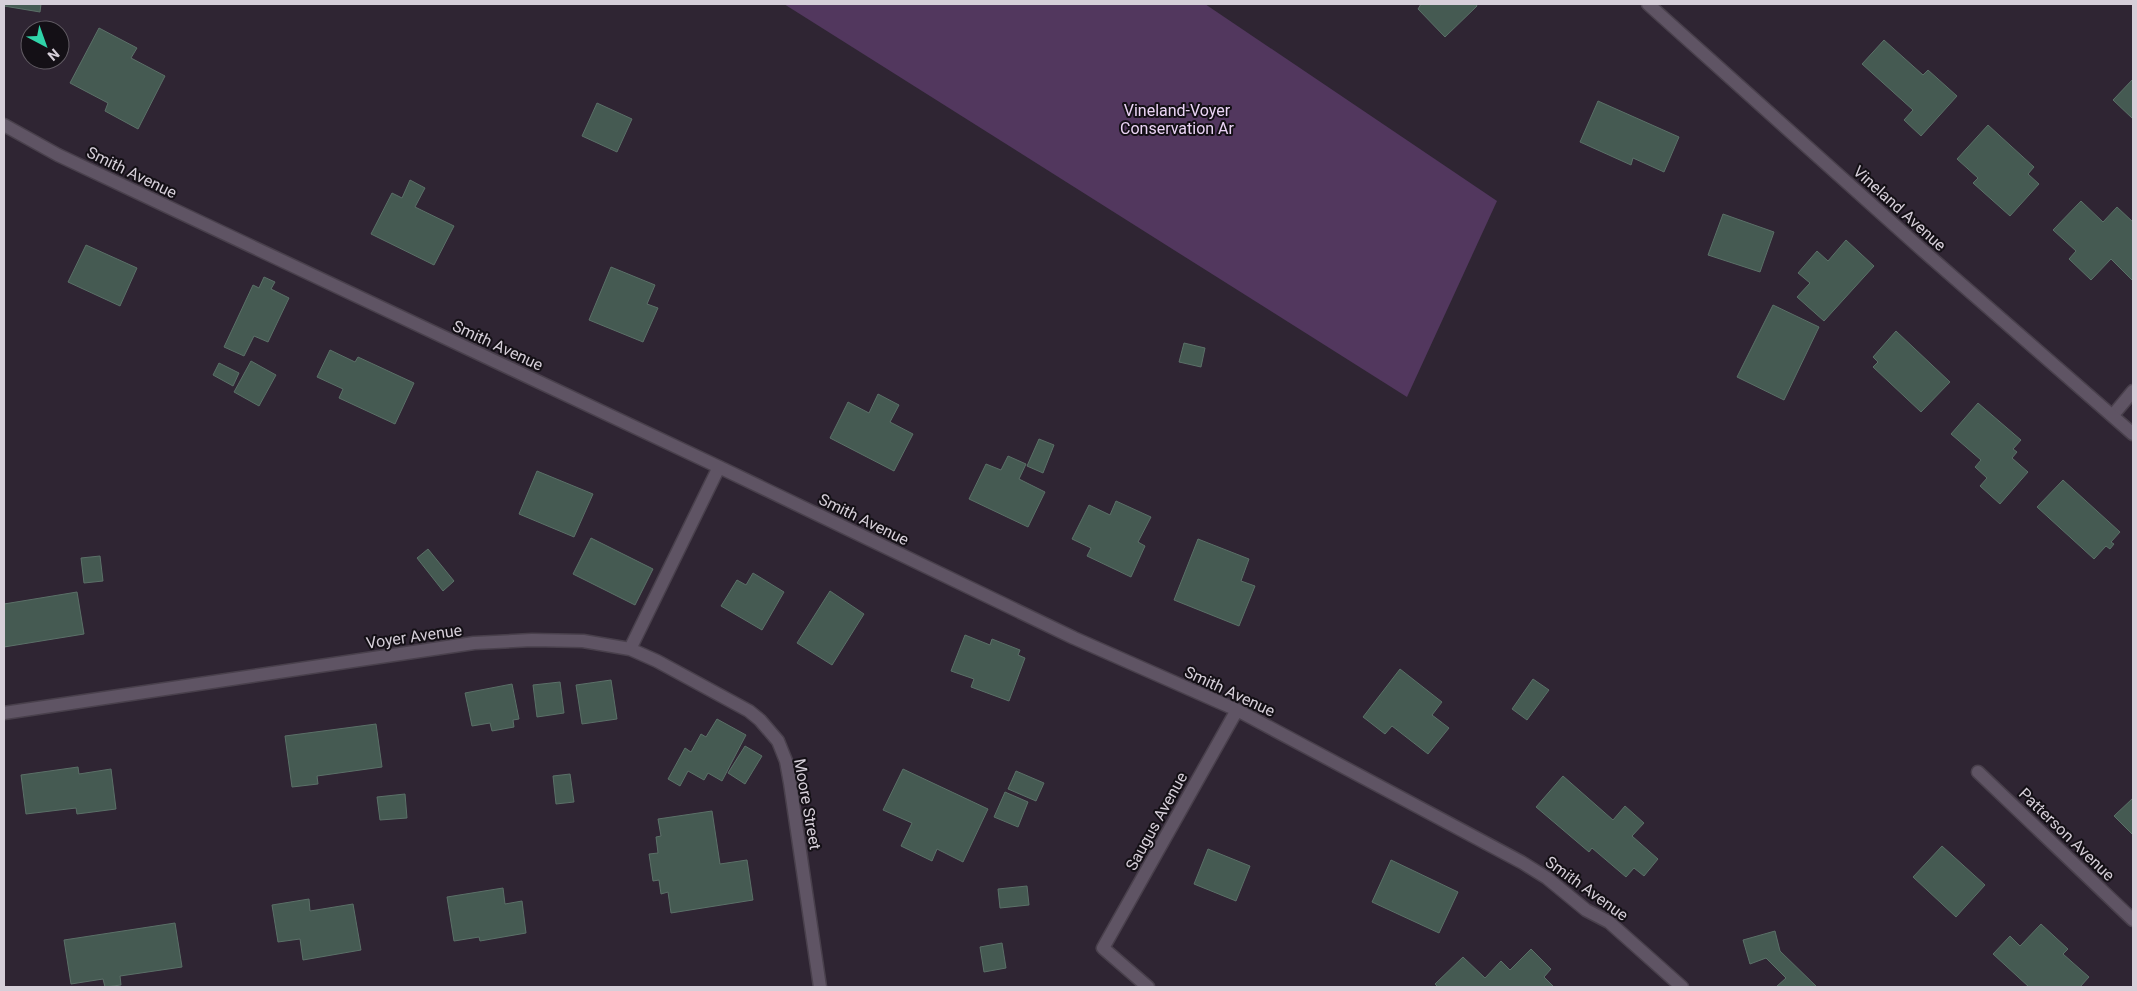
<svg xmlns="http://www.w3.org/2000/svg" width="2137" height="991" font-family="Roboto,sans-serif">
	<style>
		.green { fill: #52375e }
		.building { fill: #455a52; stroke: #5b7068 }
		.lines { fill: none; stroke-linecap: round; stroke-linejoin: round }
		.minor-casing { stroke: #49404c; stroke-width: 15 }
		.tertiary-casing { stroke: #49404c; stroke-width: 15 }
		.minor { stroke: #5f5464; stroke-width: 12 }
		.tertiary { stroke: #5f5464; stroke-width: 12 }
		.labels { text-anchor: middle; stroke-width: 4; stroke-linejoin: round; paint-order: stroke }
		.park-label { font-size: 16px; fill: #ebd4f5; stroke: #141016 }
		.street-label { font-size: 16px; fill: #d6cfd9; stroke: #141016 }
	</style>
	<rect width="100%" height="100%" fill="#2f2533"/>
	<path class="green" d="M784,4H1205L1497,201L1407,397Z"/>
	<path class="building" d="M4,4H41L40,12L4,6Z
		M1421,4H1476L1477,6L1445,37L1418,9Z
		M99,28L137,48L131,58L165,76L138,129L105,111L108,103L70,83Z
		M1884,40L1923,75L1928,70L1957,96L1921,136L1904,120L1913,110L1862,64Z
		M2133,79V119L2113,100Z
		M1598,101L1679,137L1664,172L1633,158L1631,165L1580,142Z
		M597,103L632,119L617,152L582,136Z
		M1988,125L2034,167L2028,174L2039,184L2010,216L1973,183L1978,178L1957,159Z
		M410,180L425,188L415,207L454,226L434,265L371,234L392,193L402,198Z
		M2081,201L2103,222L2117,207L2133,222V281L2111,259L2091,280L2069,259L2076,251L2053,230Z
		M1723,214L1774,232L1760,272L1708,255Z
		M1846,240L1874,266L1824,321L1797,297L1810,283L1798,273L1817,251L1828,261Z
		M86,245L137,268L120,306L68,282Z
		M611,267L655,285L647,304L658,308L643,342L589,320Z
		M264,277L275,282L271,289L289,298L268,342L254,336L244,356L224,347L253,285L259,288Z
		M1773,305L1819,327L1784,400L1737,377Z
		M1896,331L1950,382L1921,412L1873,367L1878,362L1873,357Z
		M1184,343L1205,348L1201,367L1179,362Z
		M330,350L355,362L358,357L414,383L395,424L339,398L343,389L317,377Z
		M251,361L276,375L259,406L234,392Z
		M219,363L239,373L233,386L213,375Z
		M878,394L899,405L890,422L913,434L894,471L830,438L848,402L869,413Z
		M1978,403L2021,440L2013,449L2017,452L2012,458L2028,472L2000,504L1980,486L1987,478L1975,467L1981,460L1951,434Z
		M1039,439L1054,445L1043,473L1027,466Z
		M1008,456L1026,464L1019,479L1045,492L1028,527L969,499L986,464L1001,470Z
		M537,471L593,494L574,537L519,514Z
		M2063,480L2120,532L2111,542L2114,544L2110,549L2106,546L2094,559L2037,507Z
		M1116,501L1151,517L1138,542L1145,546L1131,577L1087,556L1091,548L1072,539L1089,505L1110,515Z
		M591,538L653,569L635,605L573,574Z
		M1198,539L1249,559L1241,581L1255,586L1239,626L1174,600Z
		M428,549L454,581L443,591L417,558Z
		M100,556L103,581L84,583L81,558Z
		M753,573L784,592L762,630L721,606L737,580L746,585Z
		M830,591L864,614L832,665L797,643Z
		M77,592L84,634L4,647V604Z
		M965,635L990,645L992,639L1020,650L1018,655L1025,658L1009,701L971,687L974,679L951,671Z
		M1400,669L1442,702L1432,715L1449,728L1428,754L1392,726L1385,734L1363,717Z
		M1533,679L1549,690L1527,720L1512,709Z
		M611,680L617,719L582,724L576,685Z
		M560,682L564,713L537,717L533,685Z
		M512,684L519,719L513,720L514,727L492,731L490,723L472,726L465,693Z
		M717,719L746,735L722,781L708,773L704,780L688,771L680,786L668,779L685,748L691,752L701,734L706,737Z
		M376,724L382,767L317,776L318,784L292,787L285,736Z
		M745,746L762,756L745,784L728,773Z
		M78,767L79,774L111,769L116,809L77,814L76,808L26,814L21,775Z
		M903,769L988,809L963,862L937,849L932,861L901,846L912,823L883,810Z
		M1016,771L1044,783L1036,801L1008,789Z
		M570,774L574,802L556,804L553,776Z
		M1563,776L1613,820L1625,806L1644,823L1632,836L1658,859L1644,876L1634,868L1626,877L1592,848L1589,852L1536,807Z
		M1005,792L1028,802L1018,827L994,817Z
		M405,794L407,818L380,820L377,797Z
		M2133,798V835L2114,816Z
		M712,811L720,864L747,860L753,900L671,913L668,892L661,894L659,880L653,881L649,854L658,853L656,837L661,836L658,819Z
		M1942,846L1985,885L1956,917L1913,877Z
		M1208,849L1250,866L1236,901L1194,884Z
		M1391,860L1458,892L1439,933L1372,902Z
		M1027,886L1029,905L1000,908L998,889Z
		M503,888L505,904L522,901L526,933L480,941L479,937L454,941L447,897Z
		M309,899L310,911L353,904L361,950L303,960L300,939L278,942L272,905Z
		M175,923L182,967L120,976L121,985L105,987L103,979L71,984L64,940Z
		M2041,924L2068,949L2063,954L2089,977L2080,987H2029L1993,954L2010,936L2020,946Z
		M1775,931L1780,951L1817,987H1776L1786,978L1766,958L1750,964L1743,940Z
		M1002,943L1006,968L984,972L980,947Z
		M1531,949L1551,969L1544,977L1554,987H1438L1435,984L1463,957L1485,978L1501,961L1510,970Z"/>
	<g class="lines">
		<defs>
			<path id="minor" d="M4,125L58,155L719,467L1074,638L1237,710L1523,863L1547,878L1586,910L1609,922L1682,987
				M2113,415L2133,391
				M630,649L719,467
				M4,713L474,643L532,640L583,641L630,649L657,661L749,711L760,720L778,741L786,761L790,783L820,987
				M1978,772L2133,920
				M1148,987L1103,948L1237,710"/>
			<path id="tertiary" d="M1648,4L1920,248L2133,434"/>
		</defs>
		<use href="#minor" class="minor-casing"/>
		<use href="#tertiary" class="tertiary-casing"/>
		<use href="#minor" class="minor"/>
		<use href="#tertiary" class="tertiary"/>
	</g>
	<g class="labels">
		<g class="park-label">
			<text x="1177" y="116">Vineland-Voyer<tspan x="1177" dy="18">Conservation Ar</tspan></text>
		</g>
		<g class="street-label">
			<text transform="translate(132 172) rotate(26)" y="6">Smith Avenue</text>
			<text transform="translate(1900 208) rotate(42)" y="6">Vineland Avenue</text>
			<text transform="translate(498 345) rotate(25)" y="6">Smith Avenue</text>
			<text transform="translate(864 519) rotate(26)" y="6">Smith Avenue</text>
			<text transform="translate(414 636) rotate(-8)" y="6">Voyer Avenue</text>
			<text transform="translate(1230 691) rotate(25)" y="6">Smith Avenue</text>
			<text transform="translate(808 804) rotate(80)" y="6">Moore Street</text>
			<text transform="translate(1156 821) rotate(-61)" y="6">Saugus Avenue</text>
			<text transform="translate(2067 834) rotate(44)" y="6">Patterson Avenue</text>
			<text transform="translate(1587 888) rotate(36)" y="6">Smith Avenue</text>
		</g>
	</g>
	<rect width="2137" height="991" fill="none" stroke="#d6cfd9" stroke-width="10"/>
	<g transform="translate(45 45) rotate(139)"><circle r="24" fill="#141016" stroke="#625c64"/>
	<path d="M0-4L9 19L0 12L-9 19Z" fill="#30d4a9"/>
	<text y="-8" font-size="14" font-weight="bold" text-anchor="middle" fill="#d6cfd9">N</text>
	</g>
</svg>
